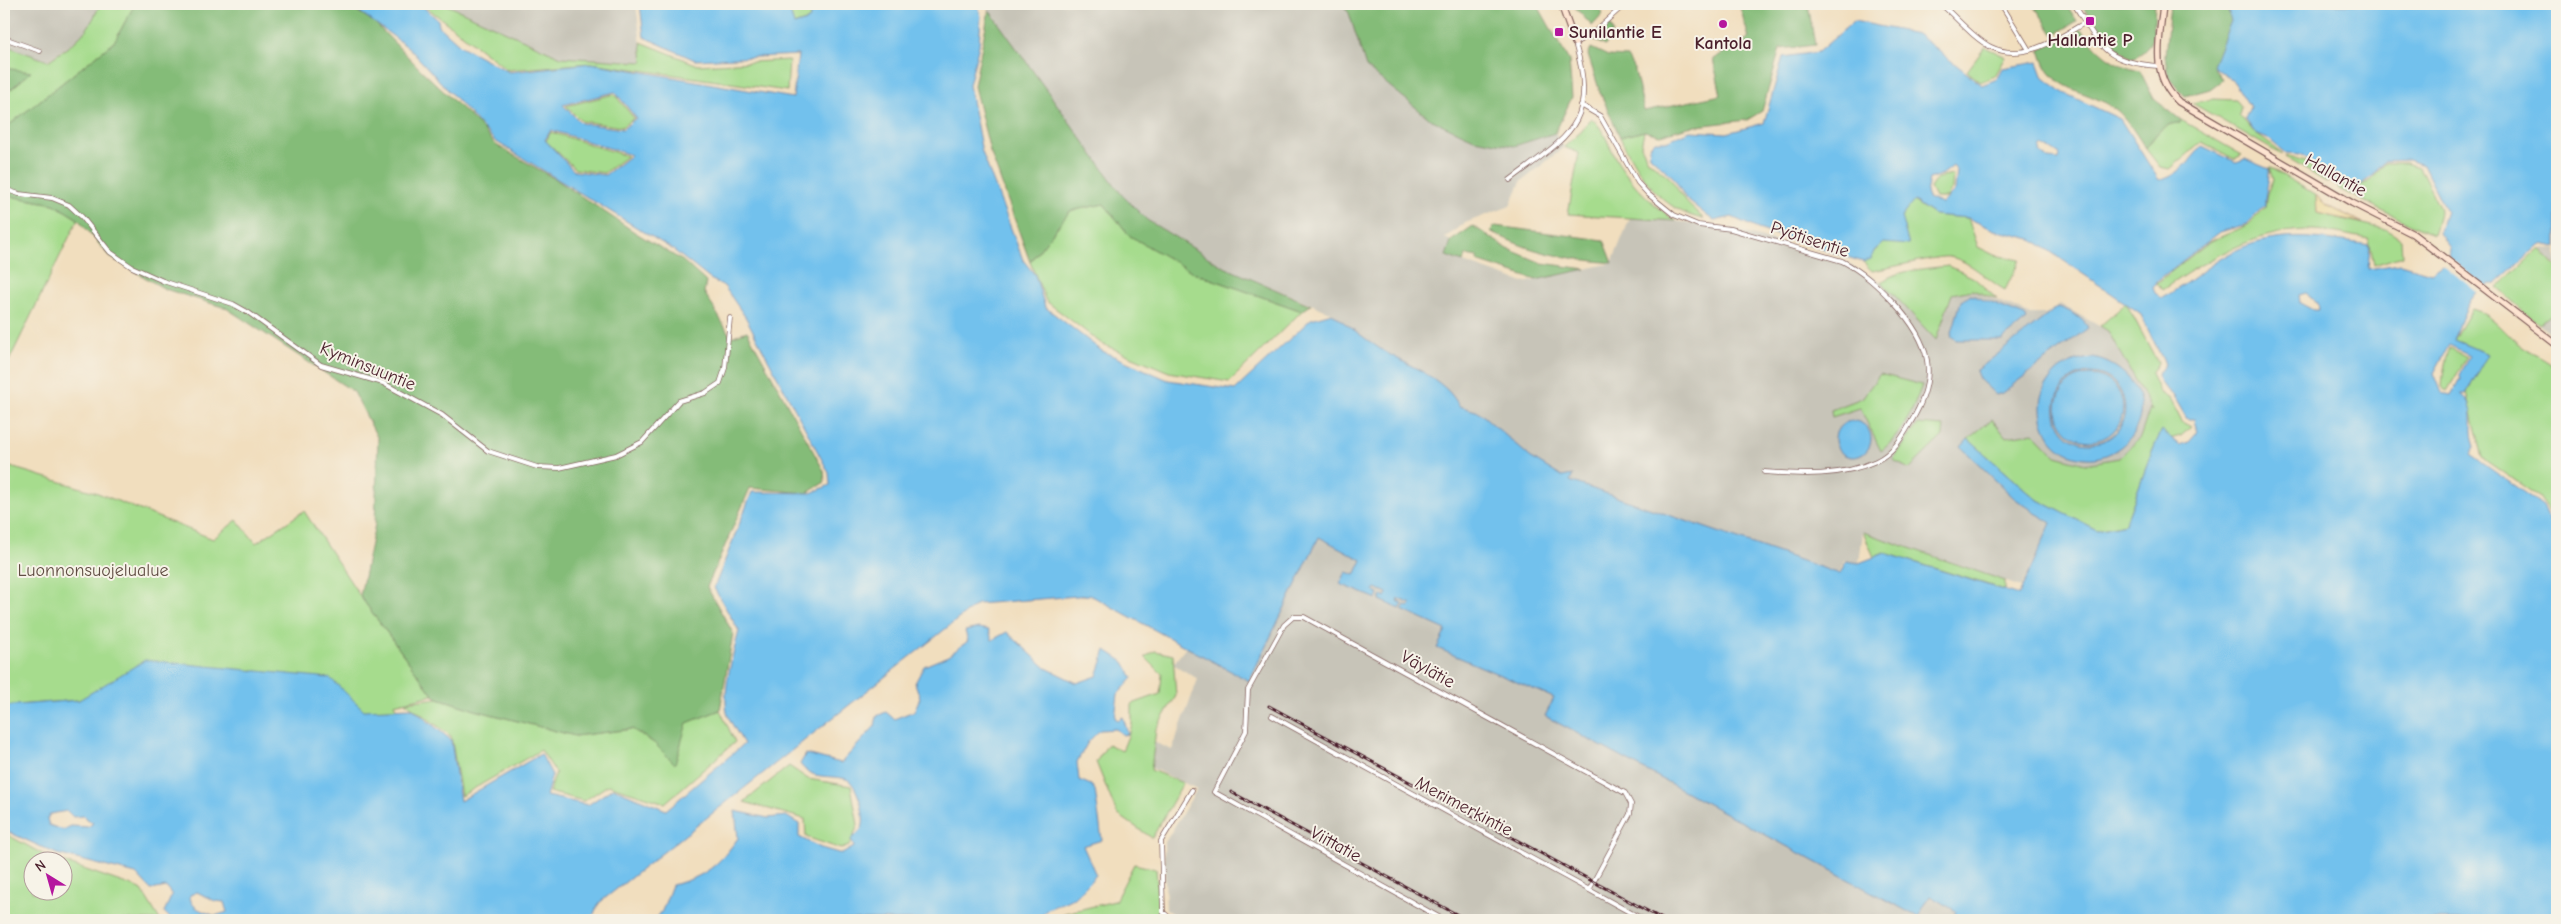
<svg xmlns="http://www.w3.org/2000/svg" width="2561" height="924" font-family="'Comic Neue',sans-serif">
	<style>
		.industrial { fill: #c7c4b8 }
		.green { fill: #a6dc8d; stroke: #787e5c }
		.forest { fill: #84bc78; stroke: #676e52 }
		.sand { fill: #eeda9e; stroke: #9c7c64 }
		.water { fill: #72c1ed; stroke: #5e708c; fill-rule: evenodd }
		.pier { fill: #f1debe }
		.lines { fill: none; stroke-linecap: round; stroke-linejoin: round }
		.street-casing { stroke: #84625e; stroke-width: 5.5 }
		.secondary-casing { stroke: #84625e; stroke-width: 8 }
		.street { stroke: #fff; stroke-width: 4 }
		.secondary { stroke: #fde4d1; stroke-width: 5.5 }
		.rail-casing { stroke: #4a1f2b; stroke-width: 3 }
		.rail { stroke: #f7f3e8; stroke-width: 1; stroke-dasharray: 4; stroke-linecap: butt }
		.poi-dot { fill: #b5179e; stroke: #f7f3e8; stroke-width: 2 }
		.labels { text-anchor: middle; stroke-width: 4; stroke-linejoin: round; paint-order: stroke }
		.poi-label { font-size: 18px; font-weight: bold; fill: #4a1f2b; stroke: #f7f3e8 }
		.street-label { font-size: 18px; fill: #4a1f2b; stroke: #f7f3e8 }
		.park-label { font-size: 18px; fill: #614e44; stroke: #f7f3e8 }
	</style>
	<rect width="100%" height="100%" fill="#f7f3e8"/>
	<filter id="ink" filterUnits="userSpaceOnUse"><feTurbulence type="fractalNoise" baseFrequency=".02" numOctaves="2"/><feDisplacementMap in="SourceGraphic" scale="10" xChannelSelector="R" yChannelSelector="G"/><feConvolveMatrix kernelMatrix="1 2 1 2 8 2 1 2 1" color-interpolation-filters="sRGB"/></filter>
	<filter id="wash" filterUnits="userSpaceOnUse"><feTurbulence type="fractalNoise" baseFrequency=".0096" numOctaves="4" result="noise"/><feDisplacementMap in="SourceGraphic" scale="20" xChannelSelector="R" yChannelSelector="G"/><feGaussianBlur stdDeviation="1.12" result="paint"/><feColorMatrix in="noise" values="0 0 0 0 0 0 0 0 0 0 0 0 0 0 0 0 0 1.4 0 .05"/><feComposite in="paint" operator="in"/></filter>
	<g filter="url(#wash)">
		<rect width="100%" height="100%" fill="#f1debe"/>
		<path class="industrial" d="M4,4H100L93,23L83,36L47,61L4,45Z
			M445,4H636L643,62L560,57Z
			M984,4H1342L1349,13L1366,67L1514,146L1555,133L1564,147L1521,182L1510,206L1465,223L1445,238L1451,241L1446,256L1524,283L1612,263L1630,218L1676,221L1731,229L1842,261L1882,282L1936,340L1952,294L1972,290L2029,314H2046L2060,304L2108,331L2162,430L2143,482L1968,439L1961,447L2014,498L2051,523L2021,587L1863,532L1859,563L1844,561L1839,574L1570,481L1572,475L1562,477L1530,457L1479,412L1459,406L1425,374L1379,348L1332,313L1224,267L1147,220L1122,195Z
			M2540,248L2557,249V266Z
			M2557,311V340L2539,324Z
			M1318,537L1362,560L1355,575L1374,591L1375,588L1387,593L1386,597L1398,602L1399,599L1411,604L1403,610L1446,630L1438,648L1554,698L1545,716L1918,917L1930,896L1957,911L1954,917L1959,920H1184L1166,910L1164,844L1197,789L1132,759L1133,733L1172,750L1198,679L1173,664L1187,646L1249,681Z"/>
		<path class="green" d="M100,4H135L114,42L4,129V95L30,73L4,68V45L48,61C75,42 87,36 100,4Z
			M422,4H445L561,57L643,62L641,42L698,65L789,60L787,91L591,63L508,70Z
			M788,4H814L809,20L793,25Z
			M1985,47L2006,57L1995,76L1980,82L1967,71Z
			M614,94L634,118L622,127L581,121L566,106Z
			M2213,99L2236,100L2241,106L2239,115L2256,134L2282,153L2280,154L2192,103Z
			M1591,118C1606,130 1609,149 1619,164C1635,188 1653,205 1676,221L1568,214L1579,153L1564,147L1582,131Z
			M2181,120L2242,155L2234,159L2202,142L2170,169L2160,167L2146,149C2155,136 2162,123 2180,123Z
			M1644,131L1641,146L1648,160L1670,178L1686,202L1704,219C1662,212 1637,172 1620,137Z
			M551,132L627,156L604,173L575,169L546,141Z
			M2286,155L2305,161L2315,172L2329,181L2326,182L2285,157Z
			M2384,163H2406L2419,167L2440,209L2433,235L2339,189L2336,183C2362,188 2370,186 2384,163Z
			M2269,167L2316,195L2317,213L2385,229L2401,239L2402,256L2374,265L2369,239C2349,236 2326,229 2305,230C2252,232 2204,261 2162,290L2157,283L2209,242L2248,225L2265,208L2267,193L2273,180Z
			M1953,175L1952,188L1947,198H1935L1930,188L1937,178Z
			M4,193L9,196L54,204L78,219L4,371Z
			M1913,201L1934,215L1968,218L1978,247L1994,255L2020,260L2005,290C1987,280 1970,260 1949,257C1940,255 1886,269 1872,271L1863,262L1883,243Z
			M1104,204L1130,236L1197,274L1302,311L1229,382L1169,372L1102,344L1046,301L1030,262L1070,211Z
			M2540,248L2557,267V311L2539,324L2497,288Z
			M1949,266L1974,278L1997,299L1972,290L1952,294L1936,340L1882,282C1895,270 1931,268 1949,266Z
			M2126,303L2158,363L2151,374L2159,392L2170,399L2182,422L2191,427L2181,436L2169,439L2162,430C2147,460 2138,493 2125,524L2097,530L2036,499L1968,439L1992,419L2006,437L2034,433L2056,456L2085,464L2119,458L2140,438L2150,408L2152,411L2108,331L2100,326Z
			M2472,309C2496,315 2505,335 2524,348C2535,355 2547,360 2557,369V523L2539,497L2483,458L2467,393L2487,354L2454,340Z
			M2450,348L2467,357L2447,391L2442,387C2443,373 2445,360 2450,348Z
			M1880,374L1922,385C1913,410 1903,434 1881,451L1860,408L1832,417L1831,410L1862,398Z
			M1918,424L1944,426L1943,436L1909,469L1893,460Z
			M4,465L95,492L213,539L237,520L256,543L304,511L360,596L433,695L394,704L397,710L384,734L79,700L4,706Z
			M1863,532L2005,581V590L1885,553L1874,557Z
			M1155,651L1173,655L1176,696L1156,729L1151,770L1183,783L1152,838L1117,814L1096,762L1108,744L1122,751L1132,726V704L1160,694L1162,674L1145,657Z
			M438,698L475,710L575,736L632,729L654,743L675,763L686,723L720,710L735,742L665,803L608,785L584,801L549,792L556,773L541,750L461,796L451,736L405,702Z
			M789,766L808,779L851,786L858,825L849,846L841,849L806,837L805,819L744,802Z
			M4,833L50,858L60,861L32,862V892H62L63,862L141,889L160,920H4Z
			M1134,864L1156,869L1160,917L1163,920H1055L1065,913L1115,901Z"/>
		<path class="forest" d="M135,4H346L374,22L420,69L477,123L496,145L557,180L636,233L683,261L706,282L704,292L731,337L747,331L824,471L825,482L807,493L750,488L707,587L733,633L720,710L687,723L675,764L654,743L632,729L575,736L475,710L438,698L433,695L360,596L375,524L378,439L354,392L226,308L165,289L110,257L78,219L54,204L9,196L4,193V129L114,42Z
			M1342,4H1537L1569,61L1572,97L1555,133L1514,146L1474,139L1430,119L1366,67L1349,13Z
			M1572,4H1593L1603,14L1592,26Z
			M1739,4H1808L1815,45L1780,49L1762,111L1747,120L1688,127L1660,135L1644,131L1620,137L1600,92L1588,55L1591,48L1608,56L1627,57L1635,71L1644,111L1721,95L1713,59L1749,38Z
			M2033,4H2066L2077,21L2054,35Z
			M2081,4H2155C2153,28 2158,48 2132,58C2110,46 2094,25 2081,4Z
			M2170,4H2229L2227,6L2231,21L2213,66L2222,80L2210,89L2185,96L2168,76L2165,56Z
			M989,10L1122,195L1147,220L1224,267L1311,305L1302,311L1194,273L1130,236L1104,204L1070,211L1030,262L990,151L974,86Z
			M1609,24L1613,32L1605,46L1593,39Z
			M2082,29C2097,52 2113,65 2140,71L2154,99L2181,120L2180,123C2162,123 2155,135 2146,149C2138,137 2129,122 2119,112C2098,93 2061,93 2047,68C2044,63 2042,56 2040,50Z
			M4,68L31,72L4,95Z
			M1473,226L1508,249L1542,263L1586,269L1536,280L1477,261L1478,257L1466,255L1463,262L1446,256L1451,241Z
			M1495,226L1604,240L1613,263C1565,258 1533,254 1490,231Z"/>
		<path class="sand" d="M2316,195L2326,205L2363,223L2317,213Z"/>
		<path class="water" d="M349,4H420L438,20L439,26L461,46L509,72L591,63L793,98L798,55L695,60L644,37L640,4H788L794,25L809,20L814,4H977L981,16L979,45L969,85L982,152L1023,260L1035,275L1045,307L1102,351L1168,380L1235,390L1311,319L1332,313C1347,325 1363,337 1379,348C1405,365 1445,377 1459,406L1479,412L1530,457L1562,477L1573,475L1570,481L1840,574L1846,561L1859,563L1885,553L2019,595L2051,523L2014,498L1961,447L1968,439L2036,499L2097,530L2125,524C2138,493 2147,460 2162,430L2179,445L2189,442L2197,433L2194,419H2187L2173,395L2161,384L2157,375L2165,364L2140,313L2032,239L1994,230L1968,218L1934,215L1914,201L1901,217L1909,245L1883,243L1874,251L1871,259L1863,262L1758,229L1732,217L1714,221L1686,199L1674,178L1650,156L1649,147L1655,141H1666L1690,131L1727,133L1764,123L1783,57L1818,52L1854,21L1917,34L1982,85L1997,79L2003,68L2038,62L2044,78L2064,93L2120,119L2159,180C2177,178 2191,159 2202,146L2236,162L2245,159L2269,169C2270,183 2264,192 2265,206L2247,224L2220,232L2158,280L2153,288L2155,293L2162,298C2185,286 2204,268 2227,255C2272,229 2321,238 2370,245L2368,269L2400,264L2431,273L2449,261L2450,248L2439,233L2446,211L2423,165L2409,160L2384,161L2374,175L2357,187L2335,182L2301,154L2285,153L2270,140L2256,134L2245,119L2250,107L2234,82L2213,66L2231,21L2227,6L2233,4H2557V247L2540,244L2496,284C2472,282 2461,321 2454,340L2488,354L2466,394H2461C2474,403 2472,416 2472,431C2472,437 2474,442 2475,448L2471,455L2543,506L2557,538V920H1959L1953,917L1956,911L1930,896L1918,917L1545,716L1554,698L1437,648L1446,630L1402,610L1405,605L1409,607L1411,604L1399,599L1398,602L1403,604L1400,609L1380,600L1382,595L1386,597L1387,593L1376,588L1374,591L1379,594L1377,599L1340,584L1346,572L1355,575L1362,560L1319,537L1249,681L1090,595L977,604L599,903L591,920H172L164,912L172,895L166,887L151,890L136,874L57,854L4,830V706L79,700L145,660L330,678L364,710L412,708L451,740L460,801L541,754L552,775L546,796L588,805L613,788L666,810L744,744C739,735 732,725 728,716C721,693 733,655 739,631L714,588L752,492L811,493L830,485L829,473L746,318L724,286L710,279L672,249L495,141L409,48ZM615,92L636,118L623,129L581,123L563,105ZM551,130L631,155L605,175L574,171L545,140ZM2041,146L2051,149L2060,155L2059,160L2048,159L2040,152ZM1953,166L1957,171L1955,191L1942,204L1928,198L1926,193L1929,179L1943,174ZM2306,293L2318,303L2319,310H2313L2300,303L2299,295ZM2449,345L2470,355L2460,375L2461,380H2459L2451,395L2442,393L2434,373ZM67,811L73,817L83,816L93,823L88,827L71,826L63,830L49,825L47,819L50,814ZM197,892L215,901L224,902L227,912L215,916C204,911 190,909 190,895Z
			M1971,295L2025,316L2027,320L2002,340H1956L1951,336L1961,301Z
			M2058,307C2067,309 2085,319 2088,328L2002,393L1996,395L1979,379L1976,371Z
			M2093,358C2132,366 2157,406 2128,440C2119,450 2107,456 2095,458C2030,463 2017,363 2093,358ZM2088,373C2136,373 2137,442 2091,443C2047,444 2042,380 2088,373Z
			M2057 408a33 33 0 1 1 66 0a33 33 0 1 1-66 0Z
			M1835 439a18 18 0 1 1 36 0a18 18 0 1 1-36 0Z
			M979,628L989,630L992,640L1007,632L1046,668L1077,683L1097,676L1106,650L1124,662L1133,678L1118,694L1115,718L1118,720L1123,717L1128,734L1123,735L1116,729L1100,730L1088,742L1077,762L1079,780L1091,785L1095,790L1102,840L1083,846L1096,875L1076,897L1048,909L1035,920H655L662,911L672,885C705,877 718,866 738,838L735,811L768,818L786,816L799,824V837L821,848L842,854L854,847L851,839C854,836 860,832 862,828C867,818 857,782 846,779C829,774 812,781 800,764L806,754L841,763L875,726L877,716L886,712L894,719L914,711L920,698L915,683L924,666L948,656L968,641L965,631Z"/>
		<path class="pier" d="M2447,256L2486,287L2479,294L2441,263L2447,260Z"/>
	</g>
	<g filter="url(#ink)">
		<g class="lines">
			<defs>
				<path id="street" d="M1941,4C1956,17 1973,38 1991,47C2024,63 2059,38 2086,22
					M2001,4L2029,50
					M2074,4C2101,47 2104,62 2158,66
					M4,38L40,51
					M1581,105L1600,116L1638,183L1648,194L1674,215L1698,225L1731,229L1842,261C1863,272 1878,286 1894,303C1930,342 1940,375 1911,422C1902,438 1893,453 1876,461C1842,477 1801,475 1764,472
					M1510,180C1568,136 1599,124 1575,43L1593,33L1625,4
					M4,189L19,194L52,198L69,205L82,217L110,252L132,267L163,281L233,304L249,313L321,365L383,383L442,415L488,451L537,467L559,468L616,455L642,442L679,401L705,393L720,383L725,368L730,318
					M1272,716L1644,920
					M1172,920L1163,912L1161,841L1192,790
					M1444,920L1214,792L1246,731L1248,690L1284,625L1293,617H1304L1625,793L1631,804L1630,814L1589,890"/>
				<path id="secondary" d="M1561,4L1575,43
					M2163,4C2160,39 2149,75 2179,102L2352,203L2413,234L2557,345"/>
			</defs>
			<use href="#street" class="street-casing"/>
			<use href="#secondary" class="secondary-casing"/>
			<use href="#street" class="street"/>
			<use href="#secondary" class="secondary"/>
			<defs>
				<path id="rail" d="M1269,706L1664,920
					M1231,792L1467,920"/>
			</defs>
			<use href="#rail" class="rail-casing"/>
			<use href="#rail" class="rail"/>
		</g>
	</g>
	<g class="poi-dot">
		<rect x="2085" y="16" width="10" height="10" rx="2.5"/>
		<circle cx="1723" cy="24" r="5"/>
		<rect x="1554" y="27" width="10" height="10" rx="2.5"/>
	</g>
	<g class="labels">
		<g class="poi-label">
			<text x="1569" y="38" text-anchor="start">Sunilantie E</text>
			<text x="2090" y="46">Hallantie P</text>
			<text x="1723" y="49">Kantola</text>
		</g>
		<g class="street-label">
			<text transform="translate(2336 175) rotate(30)" y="6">Hallantie</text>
			<text transform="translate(1810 239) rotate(18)" y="6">Pyötisentie</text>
			<text transform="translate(368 366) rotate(22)" y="6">Kyminsuuntie</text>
			<text transform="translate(1428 669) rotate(29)" y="6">Väylätie</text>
			<text transform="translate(1464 806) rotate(28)" y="6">Merimerkintie</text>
			<text transform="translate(1336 844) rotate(29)" y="6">Viittatie</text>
		</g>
		<g class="park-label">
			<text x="93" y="576">Luonnonsuojelualue</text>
		</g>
	</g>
	<rect width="2561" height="924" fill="none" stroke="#f7f3e8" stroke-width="20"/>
	<g transform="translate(48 876) rotate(323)"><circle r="24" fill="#f7f3e8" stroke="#b29e9c"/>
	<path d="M0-4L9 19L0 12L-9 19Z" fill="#b5179e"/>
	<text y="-8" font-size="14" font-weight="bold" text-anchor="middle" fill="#4a1f2b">N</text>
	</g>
</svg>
